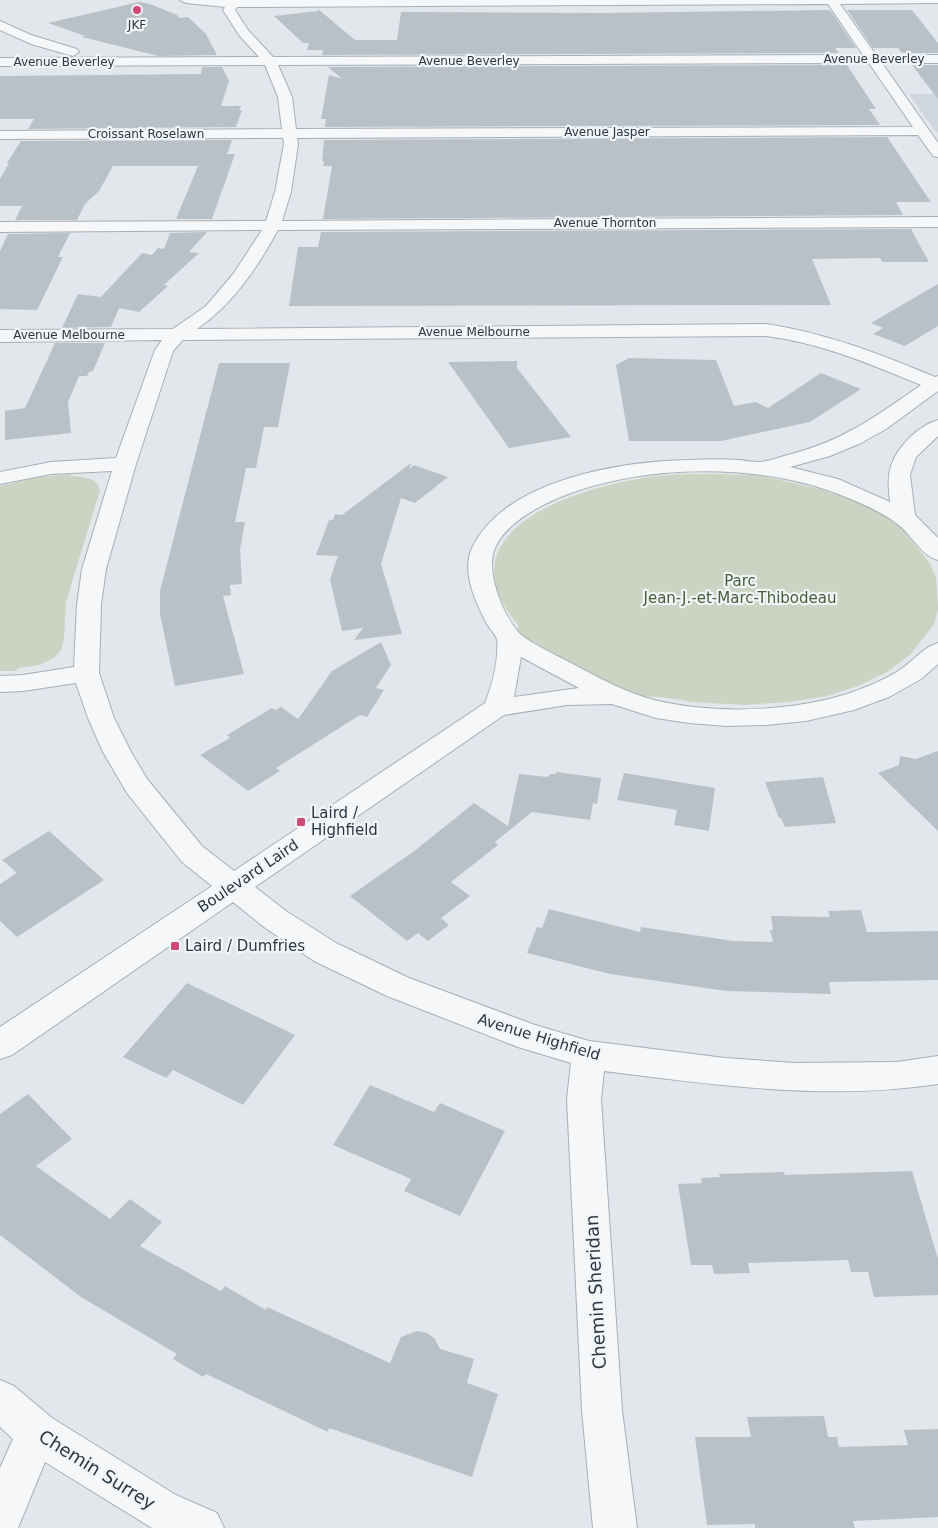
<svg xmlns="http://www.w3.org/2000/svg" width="938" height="1528" font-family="'DejaVu Sans',sans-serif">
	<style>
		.built { fill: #d0d7dc }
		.green { fill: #cbd4c3 }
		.building { fill: #b9c1c8 }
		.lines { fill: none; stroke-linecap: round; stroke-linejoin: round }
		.minor-casing { stroke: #a7afb5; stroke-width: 2 }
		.minor { fill: #f5f7f9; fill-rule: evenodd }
		.poi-dot { fill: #ce4974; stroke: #f2f5f8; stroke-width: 2 }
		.labels { text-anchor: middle; stroke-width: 4.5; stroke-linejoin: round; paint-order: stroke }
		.far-poi-label { font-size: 12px; fill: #2a3743; stroke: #f2f5f8 }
		.far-street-label { font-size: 12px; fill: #2a3743; stroke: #f2f5f8 }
		.park-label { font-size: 15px; fill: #465e37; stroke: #f2f5f8 }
		.poi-label { font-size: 15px; fill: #2a3743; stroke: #f2f5f8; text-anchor: start }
		.street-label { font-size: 15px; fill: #2a3743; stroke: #f2f5f8 }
		.near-street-label { font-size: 18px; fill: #2a3743; stroke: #f2f5f8 }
	</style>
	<rect width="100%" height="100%" fill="#e2e7eb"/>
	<path class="built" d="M909,94H938V133L935,131Z"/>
	<path class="green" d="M762,467L767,477L820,489L904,517L907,535L929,562L936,577L938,609L934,624L911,654L887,672L858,686L827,696L788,702L744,705L694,702L661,697L612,696L534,641L509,638L519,626C441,535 564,492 637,479C674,472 713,474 751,475Z
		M71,474V476C82,477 97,477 100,490L66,602L64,639L61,650L54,658L39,665L18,668L16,671H0V486L35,478Z"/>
	<path class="building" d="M139,2L150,4L177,15L179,18L188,17L206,34L217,55L158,56L82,37L85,36L48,23Z
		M318,9L355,40H397L401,12L601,13L830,10L856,48H835L839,53L322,55L323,50H307L309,43H303L274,16L318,11Z
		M847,10H912L938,43V53H902L898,48H873Z
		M847,65L876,109H869L880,125L325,127L326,119H321L329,75L342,79L328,67Z
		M912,65H938V99Z
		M202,67H222L229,81L221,106H241L239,110H242L236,127L28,129L34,119H0V76L201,74Z
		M887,137L931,202H896L903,215L323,219L332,166H323L324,161H322L324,140Z
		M232,140L227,154H235L212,219H176L198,166H113L99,191L85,204L77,220H15L22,206H0V179L9,163H7L21,141Z
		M911,229L929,262H882L880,258L812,259L831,305L289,306L298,247H318L321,232Z
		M207,232L189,252L199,253L164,285L168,286L139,312L119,308L111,327L62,328L78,294L101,297L142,253L152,255L158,248L164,249L170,233Z
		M70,233L58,257H63L37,310L0,309V251L8,234Z
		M938,284V326L905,346L873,334L883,328L871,323Z
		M55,343H105L93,371L89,372L87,376H79L68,402L71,433L5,440V411L25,408Z
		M629,358L716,360L734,406L756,402L768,408L821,373L861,389L810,422L721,441H629L616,365Z
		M517,361V368L571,437L509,448L448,362Z
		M219,363H290L278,427H264L256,468H246L235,522H245L240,549L242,584L230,585L231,595L223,596L244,674L175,686L160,614V591Z
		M411,463L409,469L414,465L448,477L415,503L401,498L381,564L402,634L354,640L363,628L342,631L330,579L338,556L316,555L329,520H333L335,514L342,515Z
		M381,642L391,665L376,688L384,690L367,717L360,715L276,768L280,771L248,791L200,755L230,738L227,735L272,708L275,710L281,707L298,719L332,671Z
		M938,751V831L878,773L899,765L900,756L916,759Z
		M556,772L601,778L597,804L593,803L590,820L532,812L495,842L498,845L451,882L470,896L441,918L449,925L428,941L418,933L407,941L350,896L417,849L474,803L508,826L519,774L548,777L550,774H556Z
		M624,773L715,788L709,831L674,825L677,810L617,800Z
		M823,777L836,823L785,827L781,818H779L765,782Z
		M49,831L104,880L17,937L0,921V884L17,873L2,860Z
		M549,909L640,932L641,927L733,941L773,942L770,930H773L771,916L830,917L828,911L861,910L867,932L938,931V980L829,982L831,994L726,991L610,974L527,953L537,927L542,928Z
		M187,983L295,1035L243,1105L173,1070L166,1078L123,1057Z
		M370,1085L434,1112L440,1103L505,1131L460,1216L404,1191L411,1179L333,1145Z
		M28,1094L72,1139L36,1166L110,1219L130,1199L162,1222L140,1246L221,1291L225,1286L266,1310L267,1307L390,1363L401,1337L417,1331L427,1333L435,1339L440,1349L474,1359L467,1383L498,1394L472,1477L329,1428L328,1432L206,1374L203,1377L173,1359L177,1354L81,1297L0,1235V1114Z
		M912,1171L938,1259V1295L874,1297L868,1272H851L848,1260L748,1263L750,1273L714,1274L712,1265H691L678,1184L702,1183L701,1178L720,1177L719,1174L784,1172L785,1175Z
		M824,1416L828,1437H837L839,1447L908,1445L904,1430L938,1429V1517L853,1521L855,1528H755V1524L707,1525L695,1437H751L747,1417Z"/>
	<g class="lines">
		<defs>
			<path id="minor" d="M180,0H938V3L840,4L876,55H938V63H882L938,143V157L933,156L918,135L297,138L298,144L291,192L282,221L938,217V227L278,230C257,268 233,304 197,329L766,324C826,333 880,354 935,377L938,376V391L886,429L861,443L830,456L790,467L838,479L890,502C889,490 887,478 891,466C897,447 919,425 938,420V436L916,457L910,475L915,515L938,538V560C921,556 911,533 896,523C882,512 863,504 846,497C759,460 627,463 543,505C524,515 501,530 494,551C486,574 504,618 521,635C536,646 554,654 571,663C597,677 624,692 654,700C719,716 809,712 871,685C882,680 895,674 904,667C916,658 924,647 938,643V664L921,679L889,697L854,710L806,721L766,725L727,726L689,723L656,718L612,704L567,705L504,715L255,887L286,911L336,943L409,978L535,1025L589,1041L725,1058L795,1063L897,1062L938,1056V1084C827,1101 715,1085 604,1071L601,1099L622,1410L637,1528H593L582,1410L567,1099L571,1063L518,1047L387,996L314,961L264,927L233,902L12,1055L0,1059V1027L212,886L182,862L127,793L103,752L88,718L76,683L23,691L0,692V676L23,675L74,667L77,605L82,569L112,471L51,474L0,484V472L51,462L116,458L155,350L162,340L0,342V330L173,329L206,306L234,273L262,230L0,232V222L266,221L275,192L284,144L283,138L0,139V131L282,129L278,97L265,65L0,66V58L259,57L239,35L223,10L225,7L186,3ZM828,4L863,55L273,57L248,30L235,10L237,7ZM869,63L913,127L296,129L292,97L278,65ZM766,336C821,343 870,364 921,385C875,417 843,441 788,455C779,457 767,462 759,462C753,462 746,461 740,460C723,459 707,459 691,460C622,461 505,479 472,548C461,572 476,603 487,624C490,629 496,635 497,640C499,660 492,685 485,703L234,871L202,846L147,779L131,752L114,718L99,673L101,605L106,569L136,464L173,351L183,340ZM521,657L579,688L514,697Z
				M0,21L31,35L77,49L79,52L73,56L31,44L0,30Z
				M0,1380L14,1386L52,1418L176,1495L217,1513L224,1528H152L45,1462L18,1528H0V1468L13,1439L0,1427Z"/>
		</defs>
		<use href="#minor" class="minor-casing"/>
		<use href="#minor" class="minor"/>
	</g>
	<g class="poi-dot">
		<circle cx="137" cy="10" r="5"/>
		<rect x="296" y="817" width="10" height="10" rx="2.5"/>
		<rect x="170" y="941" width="10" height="10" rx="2.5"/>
	</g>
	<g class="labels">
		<g class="far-poi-label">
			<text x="137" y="29">JKF</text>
		</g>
		<g class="far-street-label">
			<text x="874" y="63">Avenue Beverley</text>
			<text x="469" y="65">Avenue Beverley</text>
			<text x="64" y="66">Avenue Beverley</text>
			<text x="607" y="136">Avenue Jasper</text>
			<text x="146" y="138">Croissant Roselawn</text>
			<text x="605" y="227">Avenue Thornton</text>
			<text x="474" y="336">Avenue Melbourne</text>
			<text x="69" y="339">Avenue Melbourne</text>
		</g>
		<g class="park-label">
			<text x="740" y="586">Parc<tspan x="740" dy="17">Jean-J.-et-Marc-Thibodeau</tspan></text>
		</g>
		<g class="poi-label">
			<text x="311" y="818">Laird /<tspan x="311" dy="17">Highfield</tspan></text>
			<text x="185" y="951">Laird / Dumfries</text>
		</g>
		<g class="street-label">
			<text transform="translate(248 876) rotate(-34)" y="5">Boulevard Laird</text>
			<text transform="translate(539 1037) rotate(17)" y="5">Avenue Highfield</text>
		</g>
		<g class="near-street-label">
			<text transform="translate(596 1292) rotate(-93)" y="6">Chemin Sheridan</text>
			<text transform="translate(97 1470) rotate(32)" y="6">Chemin Surrey</text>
		</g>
	</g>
</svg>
